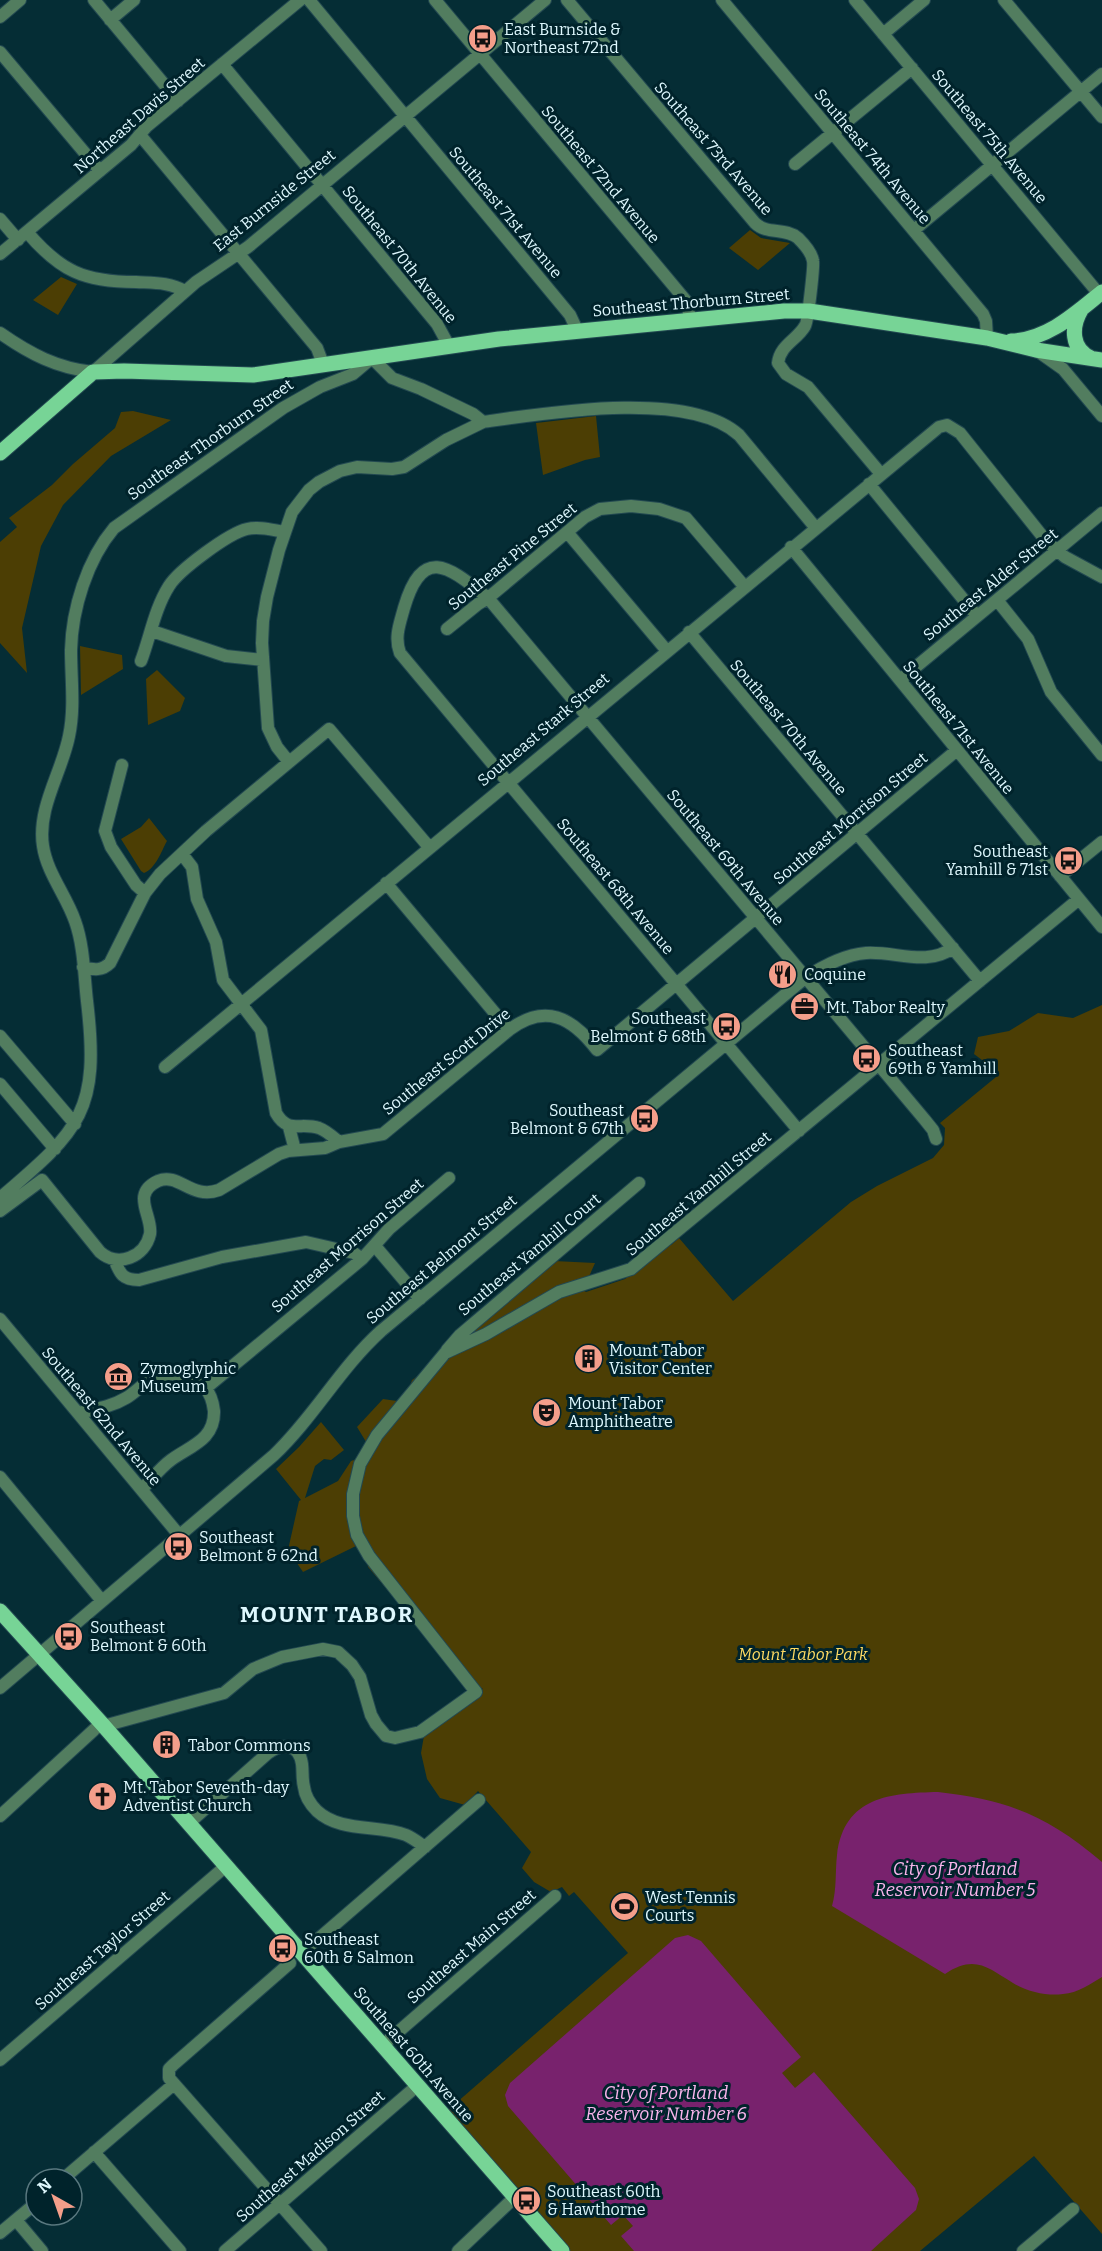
<svg xmlns="http://www.w3.org/2000/svg" width="1102" height="2251" font-family="Bitter,serif">
	<style>
		.green { fill: #4c3e04 }
		.water { fill: #78226d }
		.lines { fill: none; stroke-linecap: round; stroke-linejoin: round }
		.minor-casing { stroke: #234951; stroke-width: 14 }
		.major-casing { stroke: #234951; stroke-width: 17 }
		.minor { stroke: #527d5f; stroke-width: 12 }
		.major { stroke: #77d496; stroke-width: 15 }
		.labels { text-anchor: middle; stroke-width: 6; stroke-linejoin: round; paint-order: stroke }
		.poi-label { font-size: 16px; fill: #def8fe; stroke: #00232b; text-anchor: start }
		.street-label { font-size: 16px; fill: #def8fe; stroke: #00232b }
		.park-label { font-size: 16px; font-style: italic; fill: #fedb63; stroke: #00232b }
		.water-label { font-size: 18px; font-style: italic; fill: #fab5ed; stroke: #00232b }
		.district-label { font-size: 22px; font-weight: bold; letter-spacing: 1.5px; fill: #def8fe; stroke: #00232b }
	</style>
	<rect width="100%" height="100%" fill="#052d35"/>
	<path class="green" d="M750,230L761,238L790,243L758,270L729,248Z
		M61,277L77,284L58,315L33,300Z
		M133,411L171,420L111,456L63,505L41,546L22,628L27,673L0,643V542L17,527L9,518L52,485L73,464L115,428L121,412Z
		M596,416L600,457L585,460L543,475L536,423Z
		M80,646L122,655L123,669L81,695Z
		M157,670L185,698L180,711L148,725L146,679Z
		M149,818L167,841C161,852 156,868 144,873L141,871L121,839L141,827Z
		M1102,1005V2234L1034,2156L920,2251H570L448,2110L628,1953L574,1892L569,1896L562,1887L551,1892L534,1882L522,1868L531,1852L478,1791L465,1805L440,1798L427,1779L421,1753L425,1730L450,1709L465,1708L466,1698L483,1689L459,1674L368,1567L366,1550L356,1546L303,1572L288,1550L299,1501L301,1500L276,1469L299,1447L321,1422L344,1450L331,1460L324,1459L315,1466L305,1498L338,1481L351,1461L369,1455L368,1445L357,1427L383,1399L404,1402L412,1380L472,1340L471,1319L554,1261L595,1263L583,1290L586,1292L625,1279L668,1242L671,1245L679,1238L733,1301L851,1202L877,1186L933,1158L944,1145L945,1128L940,1123L996,1077L990,1066L974,1054L978,1037L1009,1031L1038,1013L1073,1018Z"/>
	<path class="water" d="M938,1792C1009,1800 1048,1816 1102,1862V1977C1090,1984 1078,1993 1063,1994C1047,1996 1028,1992 1013,1983C988,1968 975,1954 945,1974L832,1906C837,1888 835,1873 837,1855C844,1796 891,1793 938,1792Z
		M688,1935L701,1941L801,2057L782,2073L795,2088L814,2072L915,2188L919,2199L916,2210L871,2251H634L621,2236L633,2226L623,2215L611,2225L508,2106L505,2095L510,2083L675,1938Z"/>
	<g class="lines">
		<defs>
			<path id="minor" d="M94,0L178,101
				M309,0L570,315L577,330
				M435,0L687,302L690,319
				M567,0L755,223C767,235 785,227 798,238C804,244 812,253 813,261C814,266 808,322 805,326C797,340 780,345 778,363L786,374L808,387L881,474
				M722,0L983,314L986,321L987,338
				M855,0L1099,294
				M1004,0L1102,117
				M0,17L20,0
				M110,20L134,0
				M883,34L924,0
				M0,52L100,171
				M222,64L437,324L449,346
				M140,135L317,348L323,364
				M795,164L912,68
				M0,219L18,240
				M914,230L1102,74
				M27,232C60,271 84,282 136,282C154,283 169,282 185,291
				M0,254L131,145L147,126L300,0
				M0,333C30,354 57,368 93,372L196,282L248,247L545,0
				M1039,352L1063,369L1102,416
				M869,484L977,616
				M567,532L667,651
				M791,547L1102,927
				M997,600L1028,639L1051,692L1102,755
				M447,629L478,604L488,598L585,517L600,509L631,506L659,509L686,518L744,586
				M152,631L226,656L263,660
				M689,632L980,981
				M141,661C150,637 155,608 169,586C179,570 229,533 247,529C260,526 272,530 285,532
				M900,680L1102,513
				M289,762L277,747L268,728L262,643L263,621L267,597L279,550L292,512L309,490L319,482L340,471L357,467L392,469L404,467L446,440L483,422
				M122,765L105,831L111,847L136,885L145,893
				M182,854L192,867L197,899L216,942L223,980L261,1030L276,1113C288,1134 300,1122 319,1128C327,1131 333,1137 339,1142
				M1060,876L1102,842
				M386,883L509,1030
				M83,967C94,970 102,971 110,963L145,893L160,874L206,831L329,729L429,847
				M0,1036L75,1124
				M165,1067L939,427L947,425L960,433L1047,542L1065,557L1102,577
				M0,1084L55,1149
				M289,1127L295,1150
				M799,1131L400,653C394,637 400,623 404,608C423,543 450,568 488,598L925,1120L933,1130L936,1139
				M0,1198C81,1129 100,1111 87,1001C84,975 84,946 75,921C66,895 47,873 43,846C37,808 62,772 69,736C75,708 71,679 71,650C72,609 87,560 114,528L283,408L320,387L353,374L372,358L392,378L421,389L473,414L483,422C546,413 689,389 739,435L815,527
				M0,1211L42,1180L100,1252C118,1268 145,1257 150,1234C153,1216 130,1194 158,1181C179,1172 191,1200 219,1190L279,1154L288,1151L325,1148L339,1142L383,1134L509,1030C545,1003 572,1017 597,1050L957,750
				M375,1246L420,1299
				M115,1261C120,1274 123,1280 139,1280L222,1257L306,1242L354,1253L362,1259
				M0,1319L179,1535
				M447,1350L460,1335L639,1183
				M206,1388L362,1259L389,1229L449,1178
				M78,1413C95,1409 111,1407 126,1398C138,1391 146,1379 160,1376C176,1372 192,1375 204,1386C210,1393 213,1402 214,1411C215,1440 190,1446 171,1460C160,1468 151,1480 142,1489
				M0,1477L102,1601
				M0,1688L274,1455C314,1417 340,1368 381,1331L805,978C823,966 843,955 866,953C896,951 926,967 953,948
				M0,1816L96,1728L224,1693L253,1669L282,1657L323,1649L338,1652L352,1665L360,1677L371,1715L376,1724L386,1736L395,1738L420,1732L476,1692L369,1556L357,1535L353,1516V1494L360,1464L377,1435L445,1353L486,1334L559,1292L631,1269L1079,899
				M189,1823L268,1753C282,1743 299,1743 302,1764C303,1772 302,1780 304,1787C305,1796 311,1805 317,1811C341,1833 378,1824 406,1835C413,1838 419,1843 425,1847
				M302,1953L479,1800
				M290,1963L173,2065L169,2069V2078L321,2251
				M383,2045L555,1896
				M0,2060L226,1866
				M94,2152L180,2251
				M63,2179L174,2084
				M16,2220L42,2251
				M0,2233L36,2203
				M225,2251L418,2085
				M458,2251L515,2197
				M1023,2251L1073,2209"/>
			<path id="major" d="M1081,310C1071,327 1071,349 1091,358
				M1011,341C1047,340 1075,314 1102,292
				M0,453L93,372L124,371L253,375L499,339L784,311H809L987,338L1036,350L1102,360
				M0,1611L103,1725L562,2251"/>
		</defs>
		<use href="#minor" class="minor-casing"/>
		<use href="#major" class="major-casing"/>
		<use href="#minor" class="minor"/>
		<use href="#major" class="major"/>
	</g>
	<defs>
		<symbol id="bus-disc" viewBox="-11 -11 22 22"><circle r="9.5" fill="#f49e8a" stroke="#00232b"/><path d="M-5-6H5V4H4V6H2V4H-2V6H-4V4H-5ZM-3.5-4V0h7V-4ZM-3.5 1.2v1.5H-2V1.2ZM2 1.2v1.5H3.5V1.2Z" fill="#111"/></symbol>
		<symbol id="restaurant-disc" viewBox="-11 -11 22 22"><circle r="9.5" fill="#f49e8a" stroke="#00232b"/><path d="M-5-6h1v4h1v-4h1v4h1v-4h1v5L-1.5 .5V6h-2V.5L-5-1ZM5-6V6H3V1.5H1.5Q1.5-4 5-6Z" fill="#111"/></symbol>
		<symbol id="office-disc" viewBox="-11 -11 22 22"><circle r="9.5" fill="#f49e8a" stroke="#00232b"/><path d="M-6-3h4V-5.5h4V-3h4V5H-6ZM-1-4.5V-3h2v-1.5ZM-6 0V1H6V0Z" fill="#111"/></symbol>
		<symbol id="building-disc" viewBox="-11 -11 22 22"><circle r="9.5" fill="#f49e8a" stroke="#00232b"/><path d="M-4-6H4V6H1V3H-1V6H-4ZM-2.5-4.3h1.7v1.8h-1.7ZM.8-4.3h1.7v1.8H.8ZM-2.5-1h1.7V.8h-1.7ZM.8-1h1.7V.8H.8Z" fill="#111"/></symbol>
		<symbol id="museum-disc" viewBox="-11 -11 22 22"><circle r="9.5" fill="#f49e8a" stroke="#00232b"/><path d="M0-6L6-3V-2H-6V-3ZM-5-1h2V3h-2ZM-1-1h2V3h-2ZM3-1h2V3H3ZM-6 4H6V6H-6Z" fill="#111"/></symbol>
		<symbol id="theatre-disc" viewBox="-11 -11 22 22"><circle r="9.5" fill="#f49e8a" stroke="#00232b"/><path d="M-5-5.5Q0-4 5-5.5V0Q5 5 0 6Q-5 5-5 0ZM-3.3-2.5H-1v1.5H-3.3ZM1-2.5H3.3v1.5H1ZM-2.8 1Q0 5.5 2.8 1Z" fill="#111"/></symbol>
		<symbol id="church-disc" viewBox="-11 -11 22 22"><circle r="9.5" fill="#f49e8a" stroke="#00232b"/><path d="M-1.2-6h2.4v3.5h3.3v2.4h-3.3V6h-2.4V-.1h-3.3v-2.4h3.3Z" fill="#111"/></symbol>
		<symbol id="stadium-disc" viewBox="-11 -11 22 22"><circle r="9.5" fill="#f49e8a" stroke="#00232b"/><path d="M0-5a6.5 5 0 1 0 0 10a6.5 5 0 1 0 0-10ZM-3.5-1.8h7v3.6h-7Z" fill="#111"/></symbol>
	</defs>
	<g fill-rule="evenodd">
		<use href="#bus-disc" x="466" y="22" width="33" height="33"/>
		<use href="#bus-disc" x="1052" y="844" width="33" height="33"/>
		<use href="#restaurant-disc" x="766" y="958" width="33" height="33"/>
		<use href="#office-disc" x="788" y="990" width="33" height="33"/>
		<use href="#bus-disc" x="710" y="1010" width="33" height="33"/>
		<use href="#bus-disc" x="850" y="1042" width="33" height="33"/>
		<use href="#bus-disc" x="628" y="1102" width="33" height="33"/>
		<use href="#building-disc" x="572" y="1342" width="33" height="33"/>
		<use href="#museum-disc" x="102" y="1360" width="33" height="33"/>
		<use href="#theatre-disc" x="530" y="1396" width="33" height="33"/>
		<use href="#bus-disc" x="162" y="1530" width="33" height="33"/>
		<use href="#bus-disc" x="52" y="1620" width="33" height="33"/>
		<use href="#building-disc" x="150" y="1728" width="33" height="33"/>
		<use href="#church-disc" x="86" y="1780" width="33" height="33"/>
		<use href="#stadium-disc" x="608" y="1890" width="33" height="33"/>
		<use href="#bus-disc" x="266" y="1932" width="33" height="33"/>
		<use href="#bus-disc" x="510" y="2184" width="33" height="33"/>
	</g>
	<g class="labels">
		<g class="poi-label">
			<text x="504" y="35">East Burnside &amp;<tspan x="504" dy="18">Northeast 72nd</tspan></text>
			<text x="1048" y="857" text-anchor="end">Southeast<tspan x="1048" dy="18">Yamhill &amp; 71st</tspan></text>
			<text x="804" y="980">Coquine</text>
			<text x="826" y="1013">Mt. Tabor Realty</text>
			<text x="706" y="1024" text-anchor="end">Southeast<tspan x="706" dy="18">Belmont &amp; 68th</tspan></text>
			<text x="888" y="1056">Southeast<tspan x="888" dy="18">69th &amp; Yamhill</tspan></text>
			<text x="624" y="1116" text-anchor="end">Southeast<tspan x="624" dy="18">Belmont &amp; 67th</tspan></text>
			<text x="609" y="1356">Mount Tabor<tspan x="609" dy="18">Visitor Center</tspan></text>
			<text x="140" y="1374">Zymoglyphic<tspan x="140" dy="18">Museum</tspan></text>
			<text x="568" y="1409">Mount Tabor<tspan x="568" dy="18">Amphitheatre</tspan></text>
			<text x="199" y="1543">Southeast<tspan x="199" dy="18">Belmont &amp; 62nd</tspan></text>
			<text x="90" y="1633">Southeast<tspan x="90" dy="18">Belmont &amp; 60th</tspan></text>
			<text x="188" y="1751">Tabor Commons</text>
			<text x="123" y="1793">Mt. Tabor Seventh-day<tspan x="123" dy="18">Adventist Church</tspan></text>
			<text x="645" y="1903">West Tennis<tspan x="645" dy="18">Courts</tspan></text>
			<text x="304" y="1945">Southeast<tspan x="304" dy="18">60th &amp; Salmon</tspan></text>
			<text x="547" y="2197">Southeast 60th<tspan x="547" dy="18">&amp; Hawthorne</tspan></text>
		</g>
		<g class="street-label">
			<text transform="translate(139 115) rotate(-41)" y="6">Northeast Davis Street</text>
			<text transform="translate(990 136) rotate(50)" y="6">Southeast 75th Avenue</text>
			<text transform="translate(714 148) rotate(49)" y="6">Southeast 73rd Avenue</text>
			<text transform="translate(873 156) rotate(50)" y="6">Southeast 74th Avenue</text>
			<text transform="translate(601 174) rotate(50)" y="6">Southeast 72nd Avenue</text>
			<text transform="translate(274 200) rotate(-39)" y="6">East Burnside Street</text>
			<text transform="translate(506 212) rotate(50)" y="6">Southeast 71st Avenue</text>
			<text transform="translate(400 254) rotate(51)" y="6">Southeast 70th Avenue</text>
			<text transform="translate(691 302) rotate(-5)" y="6">Southeast Thorburn Street</text>
			<text transform="translate(210 439) rotate(-35)" y="6">Southeast Thorburn Street</text>
			<text transform="translate(512 556) rotate(-39)" y="6">Southeast Pine Street</text>
			<text transform="translate(990 584) rotate(-39)" y="6">Southeast Alder Street</text>
			<text transform="translate(789 727) rotate(50)" y="6">Southeast 70th Avenue</text>
			<text transform="translate(959 727) rotate(51)" y="6">Southeast 71st Avenue</text>
			<text transform="translate(543 729) rotate(-40)" y="6">Southeast Stark Street</text>
			<text transform="translate(850 818) rotate(-40)" y="6">Southeast Morrison Street</text>
			<text transform="translate(726 857) rotate(50)" y="6">Southeast 69th Avenue</text>
			<text transform="translate(616 886) rotate(50)" y="6">Southeast 68th Avenue</text>
			<text transform="translate(446 1061) rotate(-39)" y="6">Southeast Scott Drive</text>
			<text transform="translate(698 1193) rotate(-40)" y="6">Southeast Yamhill Street</text>
			<text transform="translate(347 1245) rotate(-41)" y="6">Southeast Morrison Street</text>
			<text transform="translate(529 1254) rotate(-40)" y="6">Southeast Yamhill Court</text>
			<text transform="translate(441 1259) rotate(-40)" y="6">Southeast Belmont Street</text>
			<text transform="translate(102 1416) rotate(50)" y="6">Southeast 62nd Avenue</text>
			<text transform="translate(471 1946) rotate(-41)" y="6">Southeast Main Street</text>
			<text transform="translate(102 1950) rotate(-41)" y="6">Southeast Taylor Street</text>
			<text transform="translate(414 2054) rotate(49)" y="6">Southeast 60th Avenue</text>
			<text transform="translate(310 2156) rotate(-41)" y="6">Southeast Madison Street</text>
		</g>
		<g class="park-label">
			<text x="803" y="1660">Mount Tabor Park</text>
		</g>
		<g class="water-label">
			<text x="955" y="1875">City of Portland<tspan x="955" dy="21">Reservoir Number 5</tspan></text>
			<text x="666" y="2099">City of Portland<tspan x="666" dy="21">Reservoir Number 6</tspan></text>
		</g>
		<g class="district-label">
			<text x="327" y="1622">MOUNT TABOR</text>
		</g>
	</g>
	<g transform="translate(54 2197) rotate(320)"><circle r="28" fill="#00232b" stroke="#59787f" stroke-width="1.5"/>
	<path d="M0-4.5L10 22L0 15L-10 22Z" fill="#f49e8a"/>
	<text y="-9" font-size="16" font-weight="bold" text-anchor="middle" fill="#def8fe">N</text>
	</g>
</svg>
